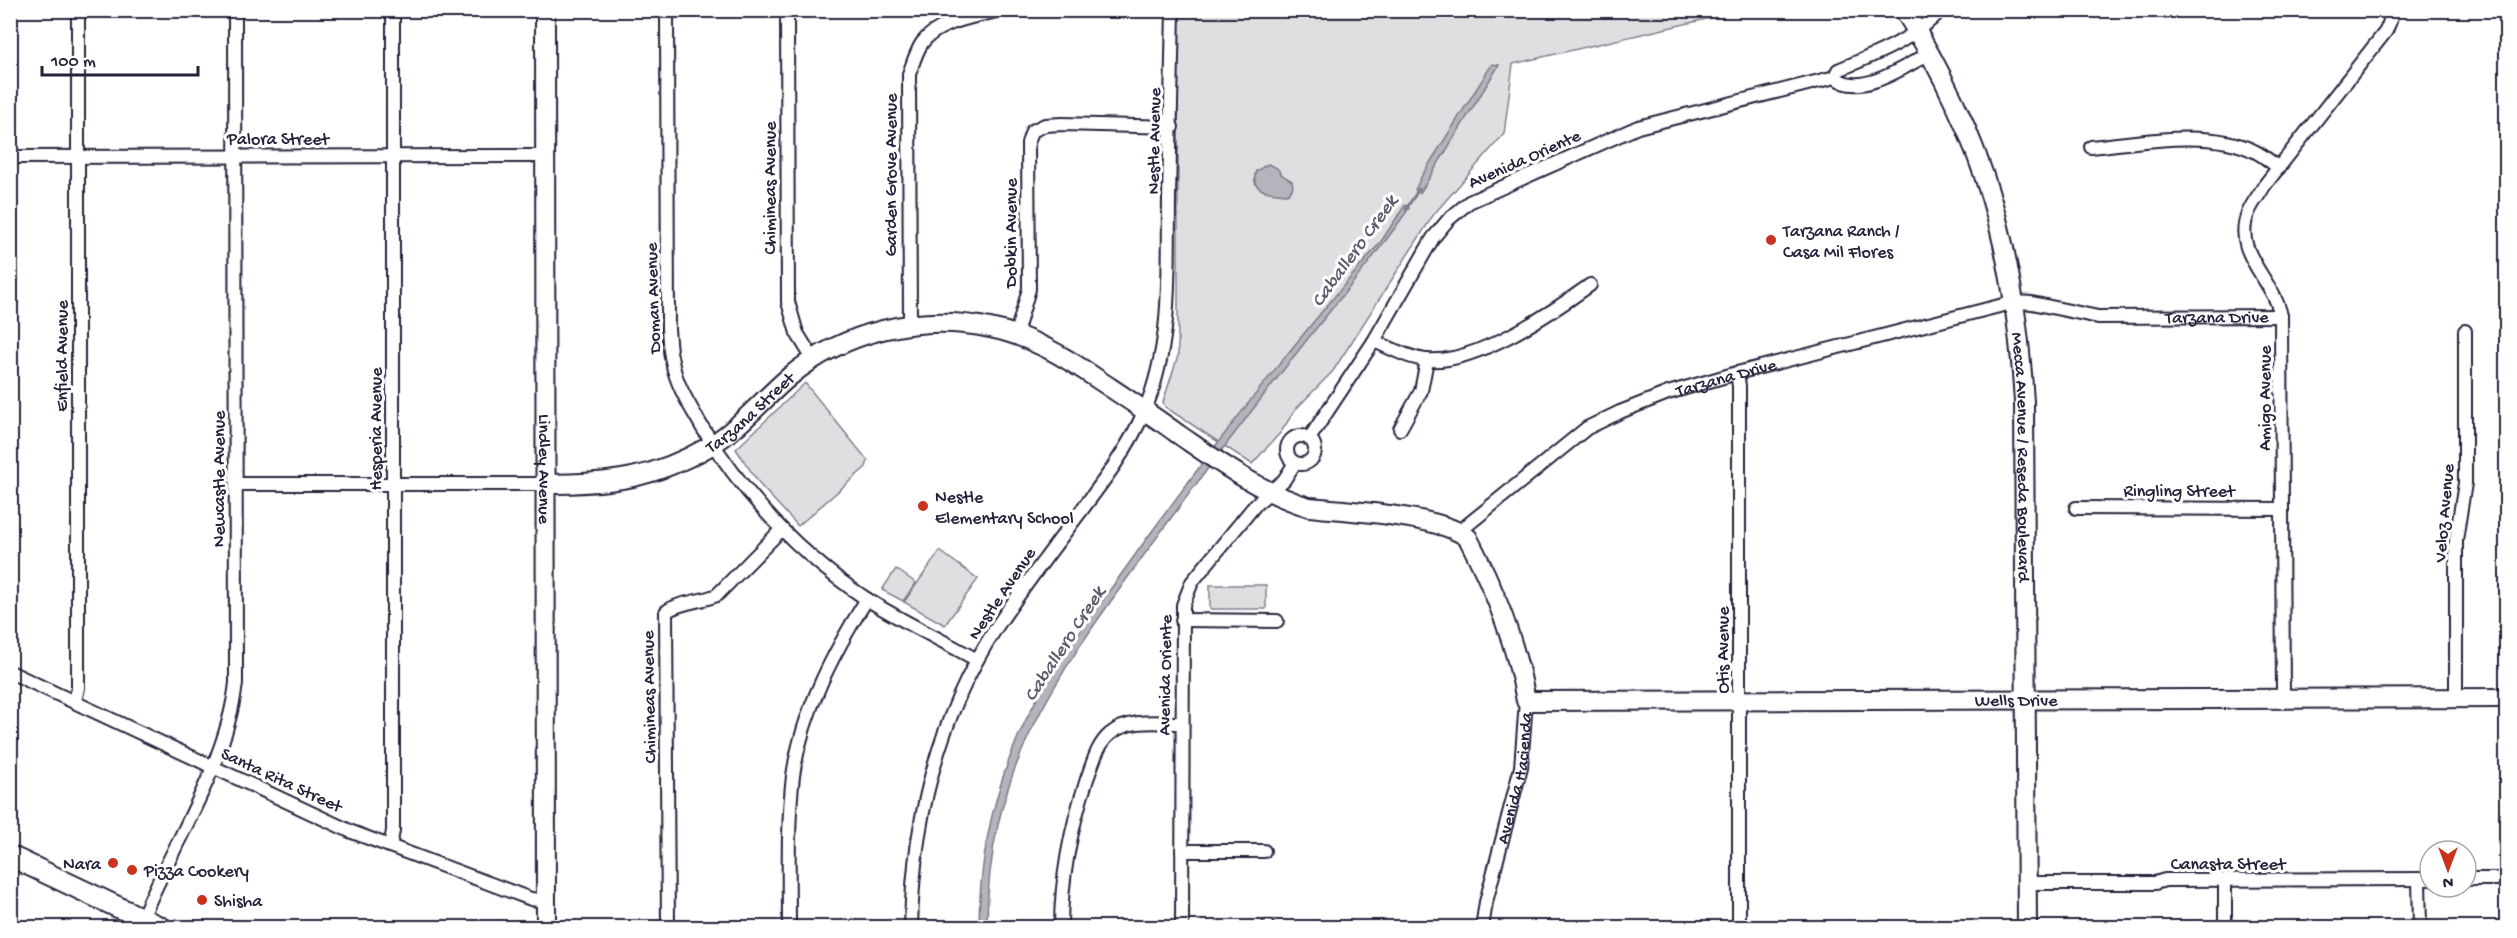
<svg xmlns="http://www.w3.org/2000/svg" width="2517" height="938" font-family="'Gochi Hand',sans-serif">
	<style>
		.green { fill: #dfdfe2; stroke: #80808e; stroke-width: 1.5 }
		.water { fill: #b4b4bc; stroke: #7a7a88; stroke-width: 1.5 }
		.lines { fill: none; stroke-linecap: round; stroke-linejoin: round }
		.stream { stroke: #7a7a88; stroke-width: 3 }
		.street-casing { stroke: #22223b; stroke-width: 16 }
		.secondary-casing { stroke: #22223b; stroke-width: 22 }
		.primary-casing { stroke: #22223b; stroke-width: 24 }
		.street { stroke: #fff; stroke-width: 12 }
		.secondary { stroke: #fff; stroke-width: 18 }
		.primary { stroke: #fff; stroke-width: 20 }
		.poi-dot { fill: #c8321e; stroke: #fff; stroke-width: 2 }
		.labels { text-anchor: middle; stroke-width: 6; stroke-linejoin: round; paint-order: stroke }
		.street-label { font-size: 18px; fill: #22223b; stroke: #fff }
		.poi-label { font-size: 18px; fill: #22223b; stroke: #fff; text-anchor: start }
		.water-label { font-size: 20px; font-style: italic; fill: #5c5c6f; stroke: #fff }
	</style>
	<rect width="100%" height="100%" fill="#fff"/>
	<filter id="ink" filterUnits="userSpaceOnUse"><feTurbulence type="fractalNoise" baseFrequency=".0167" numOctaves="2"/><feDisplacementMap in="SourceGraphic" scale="12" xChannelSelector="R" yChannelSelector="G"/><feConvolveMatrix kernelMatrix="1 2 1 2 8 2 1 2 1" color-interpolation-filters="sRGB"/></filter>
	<g filter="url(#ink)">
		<path class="green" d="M1178,11H1741L1513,64L1504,134L1434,214L1333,371L1295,410L1281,432L1252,464L1165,407L1163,402L1178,356Z
			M805,383L868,461L866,467L798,526L761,486L736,449Z
			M940,551L978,579L945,625L904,602Z
			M896,569L916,583L903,601L882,590Z
			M1210,585H1266V609H1210Z"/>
		<path class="water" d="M1492,64L1499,65L1420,193L1415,190L1421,177Z
			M1268,164L1277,168L1282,175L1292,181C1294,187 1292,193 1285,194C1271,192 1249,193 1256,171Z
			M1405,205L1409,208C1377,255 1341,297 1306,341C1251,411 1197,482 1144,555C1056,677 987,770 987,927L979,928C979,862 992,798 1018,737C1044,676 1087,622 1125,569C1205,456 1290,347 1380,243Z"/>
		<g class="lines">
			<path class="stream" d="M1406,209L1419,189"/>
			<defs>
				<g id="street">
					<path d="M667,10L668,329C669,339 669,350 672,361C676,385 690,406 702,427C744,495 798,553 865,598C901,621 940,639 977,660"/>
					<path d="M787,10L788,302L797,333L813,359"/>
					<path d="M1835,77L1838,70C1874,55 1914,40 1941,10"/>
					<path d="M2091,147C2140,142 2212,128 2256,152C2264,156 2272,163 2279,168"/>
					<path d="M10,157L545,156"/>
					<path d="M910,324L909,74C913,63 916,52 922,43C938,21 976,17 1000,10"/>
					<path d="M1016,334L1029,289L1028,143L1032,131L1045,125L1062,124L1172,127"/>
					<path d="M1374,341C1390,348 1408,358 1426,360C1475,365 1551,313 1590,285"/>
					<path d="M1737,373L1739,386V928"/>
					<path d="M1400,429L1421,391L1427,360"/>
					<circle cx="1301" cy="450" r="14"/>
					<path d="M1309,439L1374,341L1433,238L1448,220L1469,202L1638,127L1835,77C1860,99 1907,65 1930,53"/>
					<path d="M236,484H545"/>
					<path d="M2076,508L2282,509"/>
					<path id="s1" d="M1460,531L1587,428L1620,412L1668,393L1737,373L2015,302L2032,303L2098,317L2281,316"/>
					<path d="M1182,620L1277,621"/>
					<path d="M10,672L352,832L531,899L546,901"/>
					<path d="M2283,698L2281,316C2274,279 2230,252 2249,211C2253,202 2260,194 2264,186L2386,31L2390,21L2391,10"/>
					<path d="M2456,698V540L2465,483V331"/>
					<path d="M75,701L78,688V10"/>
					<path d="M390,846L393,831V10"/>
					<path d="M1182,851H1264"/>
					<path d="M2419,879L2420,928"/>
					<path d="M2466,879H2506"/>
					<path d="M2225,881V928"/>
					<path d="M2026,883H2155L2165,880L2430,879"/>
					<path d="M140,923C171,847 227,764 236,683L235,10"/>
					<path d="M1268,927V928"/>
					<path d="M668,928L666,612C678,602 701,602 717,595L781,530"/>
					<path d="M789,928C789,877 787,826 793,776C802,712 833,653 867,599"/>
					<path d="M911,928C913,821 938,718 996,628C1014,600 1034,574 1054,547C1085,504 1123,461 1144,412C1173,345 1168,270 1169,198C1170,135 1172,73 1173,10"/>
					<path d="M1061,928C1061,876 1071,827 1087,779C1093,763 1097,745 1110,734C1129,718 1159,723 1181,723"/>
					<path d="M1182,928L1183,605L1192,582L1256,504L1284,480L1295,463"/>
					<path id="s2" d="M1482,928L1486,902L1521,767L1526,701"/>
				</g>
				<g id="secondary">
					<path id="s3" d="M545,10L546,928"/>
					<path id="s4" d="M1904,10C1985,140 2015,250 2024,402L2027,928"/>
					<path id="s5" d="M545,484C611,484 653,479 710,446C740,428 763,399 789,377C844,331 920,313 990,328C1031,336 1065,357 1099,380C1126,398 1152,415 1178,434C1219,462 1261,493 1309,507C1347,511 1440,515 1468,538C1495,590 1516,642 1526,701L2506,698"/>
				</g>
				<path id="primary" d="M10,856L162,928"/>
			</defs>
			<use href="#street" class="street-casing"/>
			<use href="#secondary" class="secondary-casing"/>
			<use href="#primary" class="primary-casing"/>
			<use href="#street" class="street"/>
			<use href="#secondary" class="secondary"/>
			<use href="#primary" class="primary"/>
		</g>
	</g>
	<g class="poi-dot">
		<circle cx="1771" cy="240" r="6"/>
		<circle cx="923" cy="506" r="6"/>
		<circle cx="113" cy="863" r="6"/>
		<circle cx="132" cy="870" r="6"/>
		<circle cx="202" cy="900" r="6"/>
	</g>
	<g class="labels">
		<g class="street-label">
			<text x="278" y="144">Palora Street</text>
			<text transform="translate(1153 141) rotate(-89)" y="6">Nestle Avenue</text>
			<text transform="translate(1524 158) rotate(-24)" y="6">Avenida Oriente</text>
			<text transform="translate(890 175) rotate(-90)" y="6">Garden Grove Avenue</text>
			<text transform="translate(769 188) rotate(-90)" y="6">Chimineas Avenue</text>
			<text transform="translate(1010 233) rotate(-90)" y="6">Dobkin Avenue</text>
			<text transform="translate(652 298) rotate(-92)" y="6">Doman Avenue</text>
			<text dy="6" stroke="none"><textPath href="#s1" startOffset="814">Tarzana Drive</textPath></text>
			<text transform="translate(61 356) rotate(-90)" y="6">Enfield Avenue</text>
			<text dy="6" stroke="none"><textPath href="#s1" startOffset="312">Tarzana Drive</textPath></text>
			<text transform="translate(2264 398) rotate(-90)" y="6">Amigo Avenue</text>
			<text dy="6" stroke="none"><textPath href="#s5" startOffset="224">Tarzana Street</textPath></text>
			<text transform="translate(375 429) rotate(-90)" y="6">Hesperia Avenue</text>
			<text dy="6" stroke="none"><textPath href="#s4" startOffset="470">Mecca Avenue / Reseda Boulevard</textPath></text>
			<text dy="6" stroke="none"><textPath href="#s3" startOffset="459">Lindley Avenue</textPath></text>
			<text transform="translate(218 479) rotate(-90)" y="6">Newcastle Avenue</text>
			<text x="2179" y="496">Ringling Street</text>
			<text transform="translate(2443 513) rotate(-85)" y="6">Veloz Avenue</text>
			<text transform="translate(1001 593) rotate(-56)" y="6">Nestle Avenue</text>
			<text transform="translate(1722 650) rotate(-90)" y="6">Otis Avenue</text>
			<text transform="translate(1164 675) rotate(-89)" y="6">Avenida Oriente</text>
			<text transform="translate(648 697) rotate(-91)" y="6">Chimineas Avenue</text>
			<text dy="6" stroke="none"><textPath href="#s5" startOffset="1686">Wells Drive</textPath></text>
			<text dy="6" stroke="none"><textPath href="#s2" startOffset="154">Avenida Hacienda</textPath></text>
			<text transform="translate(282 779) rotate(25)" y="6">Santa Rita Street</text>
			<text x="2228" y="869">Canasta Street</text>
		</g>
		<g class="poi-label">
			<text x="1783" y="236">Tarzana Ranch /<tspan x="1783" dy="21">Casa Mil Flores</tspan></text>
			<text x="935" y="502">Nestle<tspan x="935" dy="21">Elementary School</tspan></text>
			<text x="101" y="869" text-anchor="end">Nara</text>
			<text x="144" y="876">Pizza Cookery</text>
			<text x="214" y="906">Shisha</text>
		</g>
		<g class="water-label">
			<text transform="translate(1353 250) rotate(-54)" y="7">Caballero Creek</text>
			<text transform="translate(1063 643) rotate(-57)" y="7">Caballero Creek</text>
		</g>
	</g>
	<rect width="2517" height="938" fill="none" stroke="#fff" stroke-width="36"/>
	<rect x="18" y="18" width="2481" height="902" fill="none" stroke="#22223b" stroke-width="2" filter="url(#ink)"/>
	<g transform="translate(2448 869) rotate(180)"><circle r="28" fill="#ffffff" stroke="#a7a7b1" stroke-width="1.5"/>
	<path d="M0-4.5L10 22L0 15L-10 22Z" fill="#c8321e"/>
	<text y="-9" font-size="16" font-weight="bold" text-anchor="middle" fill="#22223b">N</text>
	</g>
	<path d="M42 66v9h156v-9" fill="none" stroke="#22223b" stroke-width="3"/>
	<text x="51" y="66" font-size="18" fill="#22223b" stroke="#ffffff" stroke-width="4.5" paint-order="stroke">100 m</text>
</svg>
